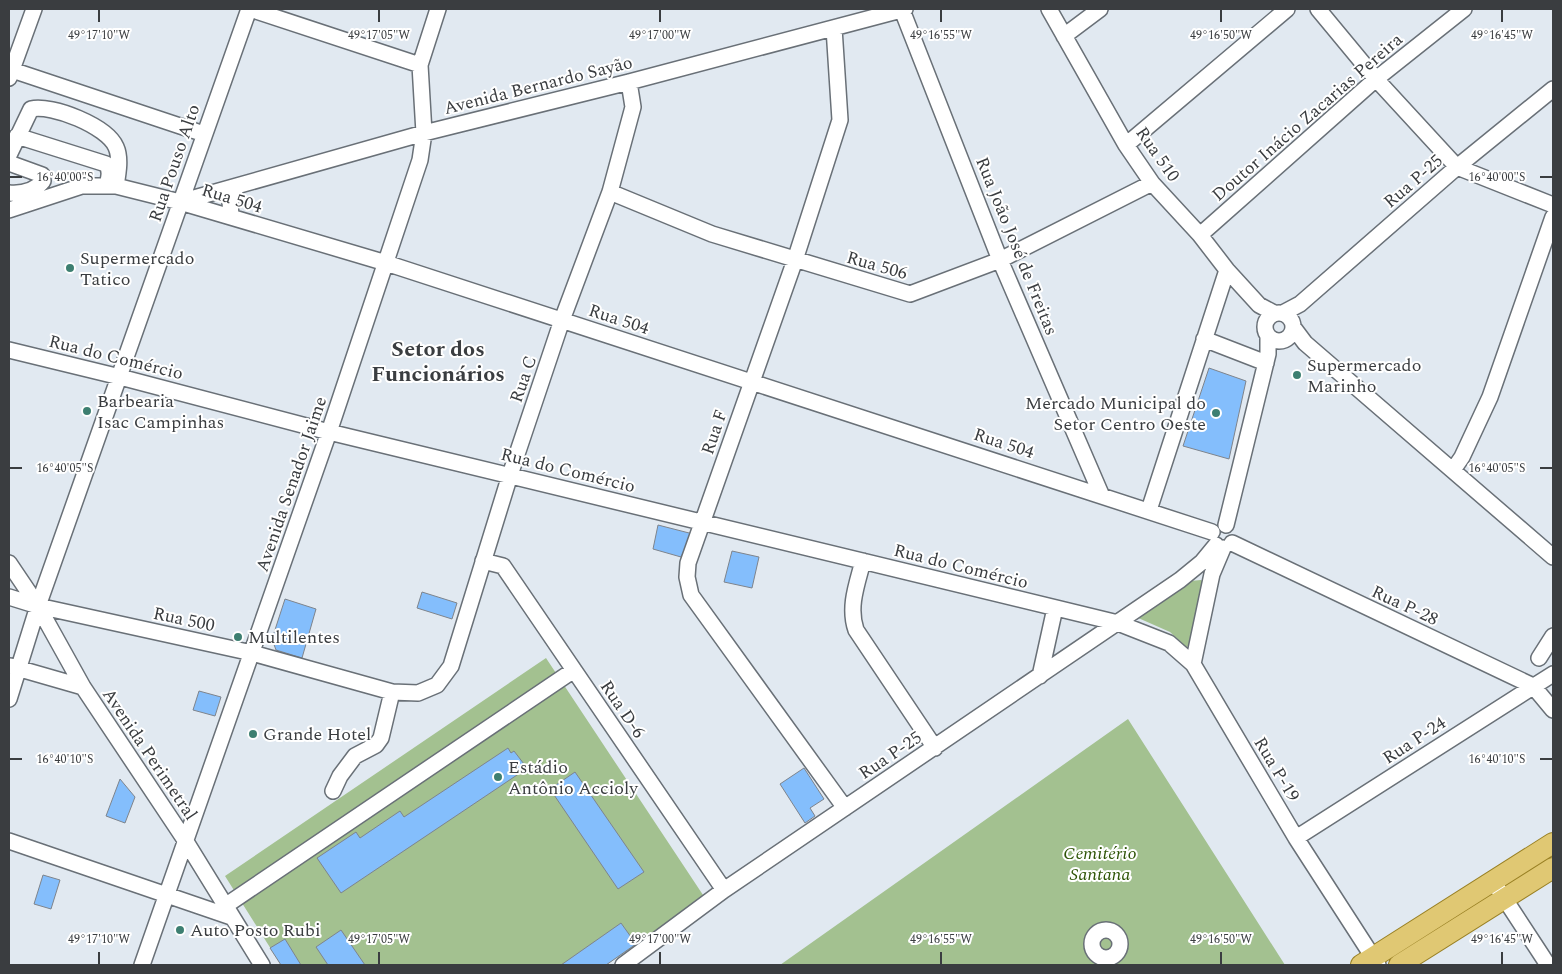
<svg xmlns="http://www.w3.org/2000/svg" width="1562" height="974" font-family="Spectral,serif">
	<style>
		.green { fill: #a3c190 }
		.building { fill: #84befc; stroke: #7e848c }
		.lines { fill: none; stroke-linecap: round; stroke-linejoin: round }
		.minor-casing { stroke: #697077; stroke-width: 18 }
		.major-casing { stroke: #998024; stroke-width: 22 }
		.minor { stroke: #fff; stroke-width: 15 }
		.major { stroke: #e0c873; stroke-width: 20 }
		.ticks { fill: none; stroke: #3a3d40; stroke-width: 2 }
		.poi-dot { fill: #3d7f71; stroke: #fff; stroke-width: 2 }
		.labels { text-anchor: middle; stroke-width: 4; stroke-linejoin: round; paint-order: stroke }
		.street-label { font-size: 18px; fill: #3a3d40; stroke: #fff }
		.poi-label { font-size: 18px; fill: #3a3d40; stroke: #fff; text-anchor: start }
		.park-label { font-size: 18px; font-style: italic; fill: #2c5304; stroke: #fff }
		.district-label { font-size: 22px; font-weight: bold; fill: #3a3d40; stroke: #fff }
		.ticks-label { font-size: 12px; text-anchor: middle; fill: #3a3d40; stroke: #fff; stroke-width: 4; stroke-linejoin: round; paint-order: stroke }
	</style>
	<rect width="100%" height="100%" fill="#e1e9f1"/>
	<path class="green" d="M1201,580L1206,584L1191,646L1186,647L1170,632L1136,617L1190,581Z
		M546,658L705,898L606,965H281L225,876Z
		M1128,719L1285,965H780Z"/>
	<path class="building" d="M1209,368L1246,381L1229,459L1183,446Z
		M658,525L693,534L681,557L653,549Z
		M732,551L759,557L752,588L724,582Z
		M422,592L457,603L452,619L417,608Z
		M285,599L316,609L302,658L276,650L272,639Z
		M199,691L221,697L215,716L193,710Z
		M508,748L511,753L514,751L524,764L520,767L523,771L341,893L317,858L356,832L360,838L400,811L404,817Z
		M804,768L824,799L810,808L815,816L805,823L780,784Z
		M575,772L644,872L618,889L550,789Z
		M120,779L135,797L125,823L106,816Z
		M43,875L60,880L51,909L34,904Z
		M621,923L636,944L606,965H561Z
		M341,930L365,965H328L316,947Z
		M285,939L301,965H281L270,948Z"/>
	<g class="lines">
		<defs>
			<path id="minor" d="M250,9L420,65
				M1049,9L1126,145L1152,183L1200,235L1227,270L1259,305L1274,313
				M1318,9L1376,79L1457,167L1553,205
				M902,10L1000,260L1101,494
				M834,28L840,120L795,260L688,563L687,577L691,595L845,808
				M1064,36L1100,9
				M9,69L204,134
				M9,78L34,9
				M17,136L106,164C111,171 109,177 107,185
				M1126,145L1287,9
				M9,155L31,109C52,104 107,126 116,147C121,158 118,174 116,186
				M9,163L42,175L43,181C34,192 22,194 9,193
				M610,192L712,234L910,294L1000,260L1152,183
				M180,202L424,133L629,82L905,9
				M9,210L82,186H116L180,202L386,263L1212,532
				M231,217L230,201L237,186
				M1200,235L1376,79L1464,9
				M1265 327a14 14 0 1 1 28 0a14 14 0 1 1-28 0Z
				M1283,313L1300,304L1457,167L1553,89
				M1293,327L1305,343L1553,557
				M1204,339L1266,363
				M9,350L120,377L329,432L1118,623L1169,643L1193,664L1296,838L1378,965
				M1453,470L1462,457L1490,397L1553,217
				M1149,510L1227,270
				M1226,525L1268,354V336
				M1232,543L1533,686L1553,710
				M483,561L503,566L724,890
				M863,561C857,584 848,607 856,630L935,748
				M9,563L38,606L83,687L185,840L262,965
				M9,597L38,606L252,653L392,692L418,693L437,685L451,666L510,475L562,320L610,192L633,107L629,82
				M1539,658L1553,636
				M1193,664L1212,574L1223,548
				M10,666L83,687
				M1040,676L1055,608
				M9,699L38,606L249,9
				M333,791L340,776L355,756L376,745L381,738L392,692
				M1296,838L1553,674
				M9,841L231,917
				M1493,881L1548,965
				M225,906L574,670
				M1092 944a14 14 0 1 1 28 0a14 14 0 1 1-28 0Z
				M142,965L329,432L420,160L424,133L420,65L438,9
				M623,965L724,890L1180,580L1202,562L1216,545"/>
			<path id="major" d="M1361,965L1553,843
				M1399,965L1553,868"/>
		</defs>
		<use href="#minor" class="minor-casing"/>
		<use href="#major" class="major-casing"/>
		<use href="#minor" class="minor"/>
		<use href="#major" class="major"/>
	</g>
	<path class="ticks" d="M99,10V22M379,10V22M660,10V22M941,10V22M1221,10V22M1502,10V22M10,177H22M1540,177H1552M10,468H22M1540,468H1552M10,759H22M1540,759H1552M99,952V964M379,952V964M660,952V964M941,952V964M1221,952V964M1502,952V964"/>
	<g class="poi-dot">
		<circle cx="70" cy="268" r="5"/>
		<circle cx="1297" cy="375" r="5"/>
		<circle cx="87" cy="411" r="5"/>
		<circle cx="1216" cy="413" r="5"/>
		<circle cx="238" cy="637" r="5"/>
		<circle cx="253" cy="734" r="5"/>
		<circle cx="498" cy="777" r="5"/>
		<circle cx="180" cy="930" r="5"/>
	</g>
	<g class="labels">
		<g class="street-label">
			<text transform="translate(538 85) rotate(-14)" y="6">Avenida Bernardo Sayão</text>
			<text transform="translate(1307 117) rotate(-41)" y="6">Doutor Inácio Zacarias Pereira</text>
			<text transform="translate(1158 154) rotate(55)" y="6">Rua 510</text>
			<text transform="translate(174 163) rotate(-71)" y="6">Rua Pouso Alto</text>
			<text transform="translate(1413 181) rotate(-41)" y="6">Rua P-25</text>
			<text transform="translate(232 198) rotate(17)" y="6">Rua 504</text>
			<text transform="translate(1017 246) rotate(68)" y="6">Rua João José de Freitas</text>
			<text transform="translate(877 265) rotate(16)" y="6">Rua 506</text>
			<text transform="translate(619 319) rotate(18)" y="6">Rua 504</text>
			<text transform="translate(116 357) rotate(14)" y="6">Rua do Comércio</text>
			<text transform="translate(523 379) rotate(-71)" y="6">Rua C</text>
			<text transform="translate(714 432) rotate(-71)" y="6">Rua F</text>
			<text transform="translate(1004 443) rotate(18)" y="6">Rua 504</text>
			<text transform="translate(568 470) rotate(14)" y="6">Rua do Comércio</text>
			<text transform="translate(291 484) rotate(-71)" y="6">Avenida Senador Jaime</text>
			<text transform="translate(961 566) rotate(14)" y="6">Rua do Comércio</text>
			<text transform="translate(1405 605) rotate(25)" y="6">Rua P-28</text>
			<text transform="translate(184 619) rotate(12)" y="6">Rua 500</text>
			<text transform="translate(623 709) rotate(56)" y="6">Rua D-6</text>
			<text transform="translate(1414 740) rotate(-33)" y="6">Rua P-24</text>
			<text transform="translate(150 754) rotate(56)" y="6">Avenida Perimetral</text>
			<text transform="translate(890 755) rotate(-34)" y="6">Rua P-25</text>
			<text transform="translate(1277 769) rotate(59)" y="6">Rua P-19</text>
		</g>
		<g class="poi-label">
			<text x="80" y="264">Supermercado<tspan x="80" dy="21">Tatico</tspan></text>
			<text x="1307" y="371">Supermercado<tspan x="1307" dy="21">Marinho</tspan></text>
			<text x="97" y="407">Barbearia<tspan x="97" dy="21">Isac Campinhas</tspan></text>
			<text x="1206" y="409" text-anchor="end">Mercado Municipal do<tspan x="1206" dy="21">Setor Centro Oeste</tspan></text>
			<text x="248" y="643">Multilentes</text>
			<text x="263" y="740">Grande Hotel</text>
			<text x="508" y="773">Estádio<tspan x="508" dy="21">Antônio Accioly</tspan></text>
			<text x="190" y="936">Auto Posto Rubi</text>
		</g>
		<g class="park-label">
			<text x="1100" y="859">Cemitério<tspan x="1100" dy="21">Santana</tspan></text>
		</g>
		<g class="district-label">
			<text x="438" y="356">Setor dos<tspan x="438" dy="25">Funcionários</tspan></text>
		</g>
	</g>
	<g class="ticks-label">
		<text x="99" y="39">49°17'10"W</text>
		<text x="379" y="39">49°17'05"W</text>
		<text x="660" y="39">49°17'00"W</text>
		<text x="941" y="39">49°16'55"W</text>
		<text x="1221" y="39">49°16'50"W</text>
		<text x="1502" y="39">49°16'45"W</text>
		<text x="65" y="181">16°40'00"S</text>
		<text x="1497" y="181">16°40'00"S</text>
		<text x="65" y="472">16°40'05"S</text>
		<text x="1497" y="472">16°40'05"S</text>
		<text x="65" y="763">16°40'10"S</text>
		<text x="1497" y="763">16°40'10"S</text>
		<text x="99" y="943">49°17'10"W</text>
		<text x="379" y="943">49°17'05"W</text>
		<text x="660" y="943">49°17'00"W</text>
		<text x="941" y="943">49°16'55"W</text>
		<text x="1221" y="943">49°16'50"W</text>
		<text x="1502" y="943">49°16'45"W</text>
	</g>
	<rect width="1562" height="974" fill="none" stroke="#3a3d40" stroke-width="20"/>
</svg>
